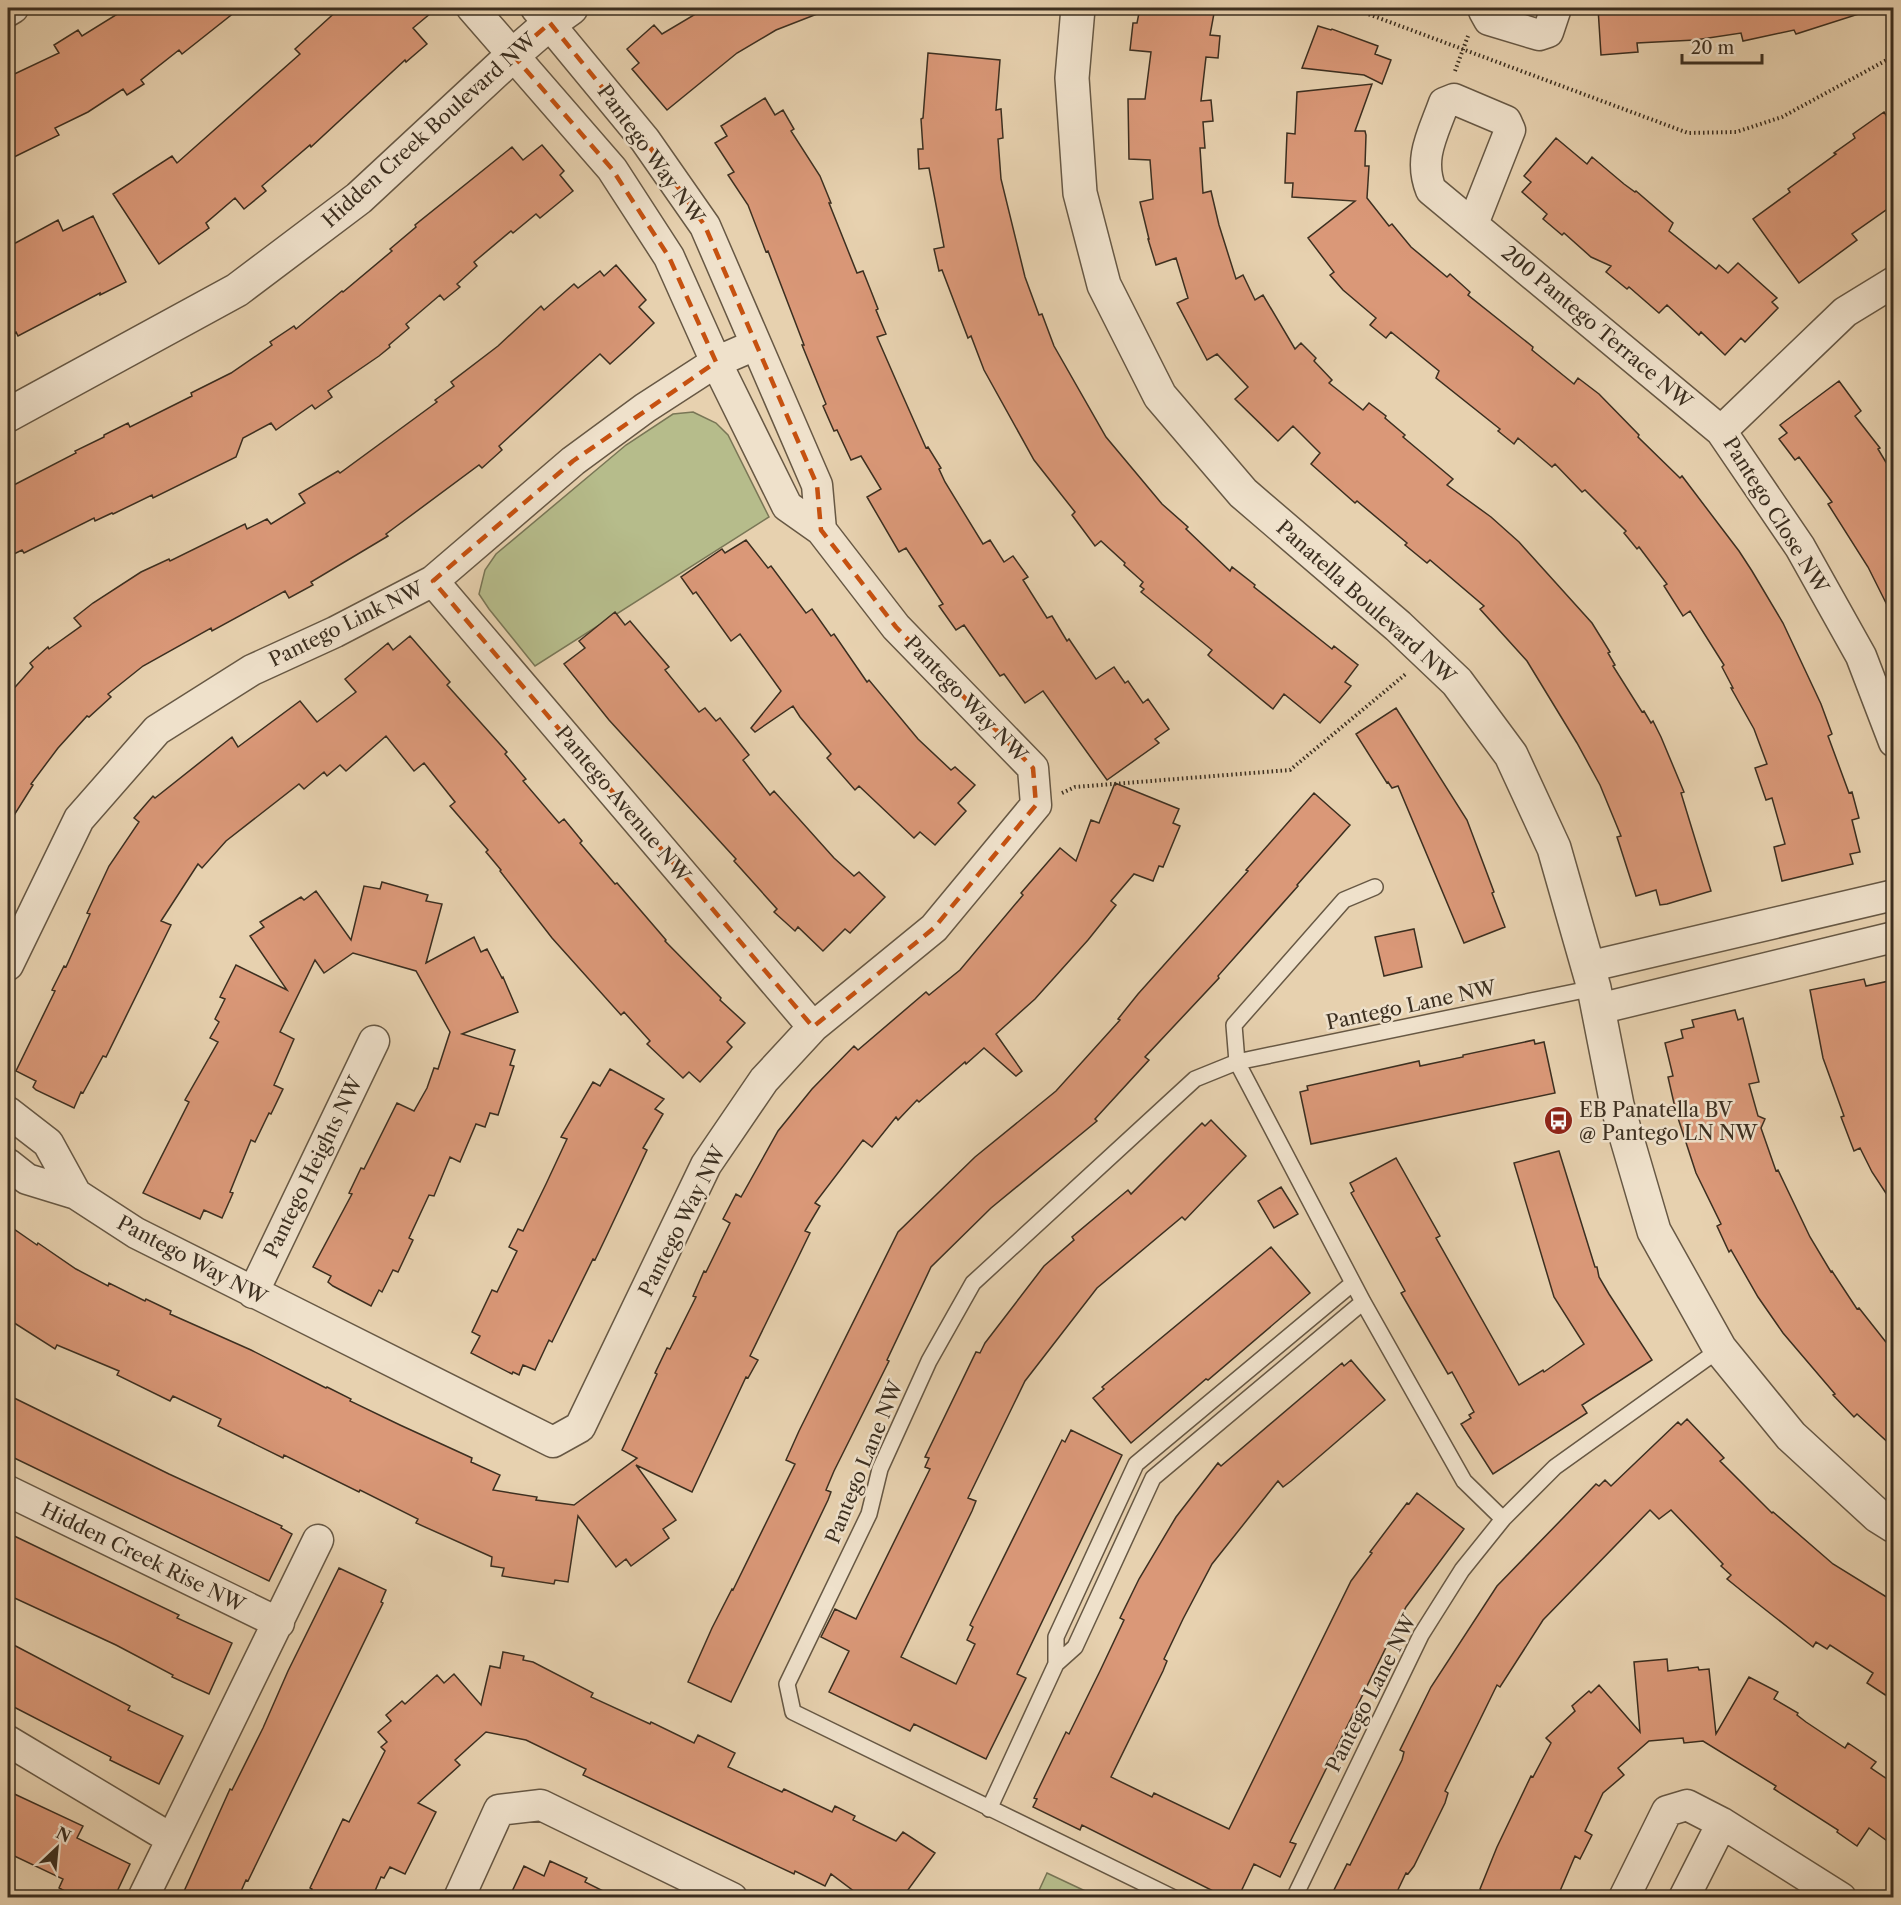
<svg xmlns="http://www.w3.org/2000/svg" width="1901" height="1905" font-family="'Libre Caslon Text',serif">
	<style>
		.green { fill: #b6bc8b; stroke: #797656; stroke-width: 1.5 }
		.building { fill: #da9878; stroke: #3c2f20; stroke-width: 1.5 }
		.lines { fill: none; stroke-linecap: round; stroke-linejoin: round }
		.service-casing { stroke: #675844; stroke-width: 18 }
		.minor-casing { stroke: #675844; stroke-width: 33 }
		.tertiary-casing { stroke: #675844; stroke-width: 36 }
		.path { stroke: #3c2f20; stroke-width: 4; stroke-dasharray: 1.5 3; stroke-linecap: butt }
		.service { stroke: #efe1cb; stroke-width: 15 }
		.minor { stroke: #efe1cb; stroke-width: 30 }
		.tertiary { stroke: #efe1cb; stroke-width: 33 }
		.marked { fill: none; stroke: #c65110; stroke-width: 4.5; stroke-dasharray: 12 8; stroke-linejoin: round }
		.labels { text-anchor: middle; stroke-width: 5; stroke-linejoin: round; paint-order: stroke }
		.street-label { font-size: 20px; fill: #3c2f20; stroke: #efe1cb }
		.poi-label { font-size: 20px; fill: #3c2f20; stroke: #efe1cb; text-anchor: start }
	</style>
	<rect width="100%" height="100%" fill="#e7d1af"/>
	<filter id="stains"><feTurbulence type="fractalNoise" baseFrequency=".00333" numOctaves="4"/><feColorMatrix values="0 0 0 0 .2 0 0 0 0 .09 0 0 0 0 .02 0 0 0 .5 -.17"/></filter>
	<radialGradient id="worn" r=".72"><stop offset=".6" stop-color="#630" stop-opacity="0"/><stop offset="1" stop-color="#630" stop-opacity=".3"/></radialGradient>
	<path class="green" d="M693,412L716,423L728,435L769,517L535,666L489,609L479,594L485,570L496,554L626,445L673,414Z
		M1047,1873L1098,1897H1036Z"/>
	<path class="building" d="M127,8H240L182,54L179,50L141,80L144,84L127,95L123,89L88,112L55,128L59,135L8,160V77L59,53L54,45L78,30L82,36Z
		M340,8H437L413,28L427,44L406,62L405,60L311,147L310,145L262,186L266,191L244,209L235,198L206,223L209,228L159,264L113,194L172,156L177,163L300,54L295,49Z
		M690,8H830V9L776,30L737,53L667,110L632,69L639,63L627,49L654,25L662,34L694,15Z
		M1140,8H1215L1210,35L1220,36L1218,58L1206,57L1201,101L1211,100L1213,121L1203,122L1205,148H1200L1203,193L1211,191L1219,225L1236,279L1243,275L1255,300L1263,295L1295,349L1301,343L1316,358L1314,361L1332,380L1329,383L1363,410L1369,403L1386,416L1385,418L1405,435L1403,437L1453,479L1447,485L1491,517L1519,542L1592,623L1610,652L1608,653L1615,665L1613,666L1642,712L1644,711L1651,723L1653,721L1661,737L1684,792L1681,793L1711,891L1667,904L1660,905L1656,890L1636,896L1617,837L1621,836L1600,785L1577,743L1527,661L1480,609L1484,606L1430,560L1427,563L1405,545L1407,543L1357,501L1355,503L1311,464L1320,453L1293,426L1278,441L1235,399L1248,387L1217,354L1207,360L1177,303L1188,298L1176,258L1156,265L1148,239H1149L1140,202L1153,199L1150,160L1129,159L1128,99H1145L1151,52L1130,50L1133,23H1137Z
		M1598,8H1865V12L1796,34L1794,30L1743,41L1741,33L1695,40L1637,43L1638,52L1601,55Z
		M1318,26L1331,30L1332,29L1378,46L1375,54L1391,60L1382,84L1364,75L1302,68Z
		M928,53L1000,60L996,110L1001,109L1003,138L998,139L1001,179L1025,277L1039,315L1042,314L1054,346L1106,437L1162,504L1188,527L1186,529L1230,571L1232,567L1255,585L1254,587L1332,649L1334,646L1358,665L1345,682L1351,686L1320,723L1284,694L1273,709L1210,657L1208,655L1212,650L1141,592L1144,589L1140,586L1143,582L1124,565L1125,563L1101,541L1095,546L1072,515L1075,512L1034,460L984,370L971,336L968,338L942,270L939,271L934,249L944,247L929,168L919,169L918,149H923L921,119L923,118Z
		M1372,84L1355,131H1365L1366,135L1365,166H1369L1367,198L1389,226L1392,224L1411,247L1447,277L1450,274L1470,292L1468,295L1533,347L1532,350L1574,384L1578,378L1599,394L1639,435L1638,437L1680,478L1682,476L1739,551L1752,571L1783,623L1821,704L1832,734L1828,736L1849,793L1852,792L1859,818L1852,820L1860,852L1850,854L1853,864L1782,881L1774,847L1785,844L1772,798L1766,800L1755,768L1767,764L1754,729L1731,688H1733L1722,667L1724,665L1690,611L1683,616L1664,586L1667,584L1639,547L1637,549L1624,533L1626,531L1585,490L1582,492L1555,464L1552,467L1518,438L1514,444L1498,431L1500,429L1436,378L1439,371L1391,332L1386,338L1370,325L1376,318L1343,290L1330,275L1334,272L1308,238L1355,201L1292,197L1293,183H1285L1287,133L1295,134L1297,92Z
		M765,98L775,115L783,110L794,129L791,131L820,176L831,203H829L857,273L863,271L871,291L878,309L876,310L886,334L877,337L898,385L926,448L928,447L941,468L939,469L945,482L983,544L990,540L1004,562L1013,556L1028,577L1023,580L1047,618L1052,616L1067,641L1069,639L1096,679L1114,667L1125,683L1128,681L1143,703L1148,699L1169,729L1155,739L1159,743L1107,780L1043,691L1025,703L1004,674L1000,676L964,625L956,630L939,606L943,604L906,548L899,552L867,497L881,489L861,456L851,460L837,430L834,431L823,406L826,404L802,345H804L768,251L766,252L748,205L728,175L734,172L715,143L727,136L721,126Z
		M1884,112L1893,126V205L1852,234L1857,240L1799,283L1753,219L1790,192L1788,189L1836,154L1834,153L1855,138L1853,134Z
		M1556,138L1587,164L1592,157L1624,184L1635,192L1636,191L1673,223L1669,231L1716,269L1719,265L1728,273L1738,263L1777,298L1772,302L1778,308L1745,342L1741,338L1725,355L1701,332L1699,335L1667,305L1659,313L1629,287L1627,289L1606,272L1611,266L1591,257L1564,233L1562,235L1543,219L1547,214L1522,192L1531,182L1524,176Z
		M542,145L564,171L560,175L573,191L540,218L536,214L513,233L511,231L474,262L477,266L457,284L460,287L444,300L440,295L406,324L409,328L389,345L390,347L379,356L328,391L332,397L315,409L312,405L276,430L271,423L243,438L236,457L153,498L152,495L113,514L112,513L95,521L94,518L24,553L22,550L8,557V488L76,453L75,451L104,437V435L128,423L130,427L192,396L191,393L231,373L272,345L270,342L294,326L296,329L342,291L343,292L392,251L390,249L416,227L415,225L512,147L523,160Z
		M93,216L126,282L100,295V293L18,336L16,332L8,336V247L58,220L63,231Z
		M616,265L646,300L639,307L654,323L630,346L610,364L600,354L499,446L502,450L482,468L479,465L386,534L388,536L311,582L313,585L289,598L285,591L212,631L211,628L143,666L108,694L111,697L89,717L87,716L58,748L31,784L33,785L8,825V695L33,667L30,663L48,647L49,649L81,626L74,618L93,603L141,572L169,559L170,561L245,524L247,529L267,519L271,524L305,503L299,494L338,471L340,473L437,402L435,400L454,386L451,382L498,346L541,306L544,310L574,284L578,288L600,271L604,276Z
		M1839,381L1861,411L1855,416L1880,448L1878,449L1893,474V617L1868,567L1828,504L1832,502L1799,457L1795,460L1779,439L1787,433L1780,425Z
		M746,540L768,568L771,566L806,613L812,609L831,636L834,634L867,682L869,680L918,739L951,770L955,767L975,785L958,803L966,811L935,845L920,832L914,838L859,786L855,790L827,758L831,754L800,717L793,706L755,732L751,728L781,691L740,634L731,641L696,592L693,594L681,577L722,549L725,553Z
		M615,612L625,625L630,621L652,647L669,667L665,670L699,712L705,708L716,721L720,718L749,755L743,760L770,795L774,791L834,858L854,876L859,872L885,897L850,933L845,929L823,951L798,927L795,931L774,912L777,909L734,861L736,859L609,720L564,664L585,648L579,641Z
		M410,636L450,682L447,685L507,752L505,754L526,779L523,781L559,823L564,819L582,841L580,843L615,884L617,883L666,940L665,941L721,998L720,1000L745,1023L727,1042L732,1047L700,1082L689,1072L683,1078L647,1044L650,1041L624,1012L621,1015L552,938L500,871L501,870L486,852L488,850L450,806L455,802L424,763L414,771L386,736L346,771L340,765L327,776L324,772L304,789L299,784L226,841L202,868L198,864L161,921L171,925L106,1057L103,1056L83,1093L81,1092L74,1108L36,1090L33,1087L36,1081L16,1071L55,991L52,990L64,966L66,967L90,914L87,913L109,866L139,822L134,818L153,796L155,798L232,737L238,747L300,701L317,722L356,692L345,679L388,643L393,650Z
		M1396,708L1467,820L1494,892L1492,893L1505,927L1464,943L1398,786L1392,788L1388,782L1387,783L1356,734Z
		M1115,783L1179,809L1173,823L1180,826L1163,867L1159,866L1153,881L1134,874L1111,901L1116,905L1088,940L1035,999L996,1034L1022,1071L1016,1076L984,1048L966,1064L965,1062L919,1102L917,1100L898,1120L896,1117L872,1147L863,1140L815,1203L820,1206L805,1231L810,1233L750,1356L758,1360L748,1378L746,1377L692,1492L636,1465L676,1520L663,1529L669,1538L631,1566L626,1559L616,1567L578,1516L568,1582L555,1580L554,1584L502,1576L504,1568L491,1566L492,1557L416,1523L418,1519L360,1490L359,1492L284,1455L283,1458L218,1426L221,1419L173,1396L170,1401L117,1375L119,1371L57,1345L55,1349L8,1319V1225L37,1245L38,1243L76,1269L108,1286L109,1283L145,1301L146,1299L171,1311L170,1314L251,1350L326,1388L327,1387L351,1399L350,1401L400,1425L472,1458L471,1462L500,1475L493,1490L537,1497L536,1500L574,1505L637,1458L622,1450L657,1374L655,1373L667,1348L670,1349L696,1297L693,1296L704,1271L706,1272L730,1223L723,1219L736,1194L741,1197L778,1131L812,1089L854,1046L858,1050L926,992L929,995L960,970L1023,895L1021,893L1060,848L1076,861L1091,820L1099,823Z
		M1314,793L1350,825L1297,885L1298,886L1218,976L1219,978L1145,1057L1149,1060L1095,1119L1097,1121L991,1208L931,1267L887,1360L889,1361L834,1471L826,1490L831,1492L828,1500L731,1702L688,1682L712,1628L732,1589L733,1590L795,1464L786,1460L799,1431L898,1232L975,1157L1056,1091L1120,1020L1118,1019L1138,994L1248,871L1246,870Z
		M382,882L428,895L426,901L442,904L426,963L474,937L481,952L487,949L502,978L503,977L518,1012L462,1034L515,1050L510,1065L514,1066L498,1115L490,1113L485,1127L476,1124L460,1162L450,1157L434,1196L429,1195L409,1238L413,1240L398,1272L393,1270L382,1292L379,1290L371,1306L333,1286L328,1282L331,1276L313,1267L352,1194L349,1193L361,1168L364,1169L397,1103L414,1111L427,1088L434,1068L438,1069L450,1032L416,971L353,953L324,973L315,960L280,1032L294,1039L274,1085L283,1089L271,1114L269,1113L255,1142L251,1140L230,1192L233,1193L222,1218L204,1210L200,1219L143,1193L189,1102L185,1100L218,1042L210,1038L219,1022L215,1019L225,999L220,997L236,965L287,990L250,936L264,927L260,922L301,897L304,900L316,891L351,940L364,886L380,889Z
		M1414,929L1422,967L1384,976L1375,937Z
		M1864,979L1866,986L1889,981L1893,1001V1204L1872,1172L1860,1148L1854,1151L1841,1117L1844,1116L1823,1058L1810,990Z
		M1735,1010L1738,1020L1743,1018L1759,1082L1749,1084L1758,1116L1765,1119L1761,1128L1776,1171L1778,1170L1810,1237L1831,1272L1832,1271L1857,1309L1859,1308L1893,1351V1447L1857,1414L1854,1417L1833,1395L1835,1394L1783,1333L1758,1297L1731,1250L1729,1252L1717,1226L1721,1224L1696,1173L1676,1112L1668,1077L1673,1076L1665,1043L1683,1038L1681,1030L1694,1027L1692,1020Z
		M1534,1040L1535,1044L1544,1042L1555,1093L1311,1144L1300,1092L1308,1090L1307,1086L1419,1061L1420,1066L1463,1057V1055Z
		M610,1069L664,1099L655,1109L663,1114L643,1148L647,1150L607,1235L595,1260L593,1259L552,1342L549,1340L535,1370L523,1365L519,1375L513,1372L512,1374L471,1353L480,1336L472,1332L492,1290L497,1292L517,1251L509,1247L518,1229L523,1231L546,1184L567,1139L561,1137L593,1082L600,1086Z
		M1211,1120L1246,1156L1185,1220L1182,1217L1097,1288L1025,1381L968,1498L976,1501L972,1511L901,1657L956,1684L975,1644L967,1640L973,1627L970,1625L1062,1440L1065,1442L1071,1430L1122,1455L1017,1674L1026,1678L986,1759L914,1724L910,1731L829,1692L849,1651L821,1637L835,1609L856,1619L930,1469L925,1467L929,1458L925,1457L976,1352L980,1353L985,1343L1044,1266L1074,1240L1072,1237L1128,1190L1131,1194L1202,1123L1205,1126Z
		M1559,1151L1595,1267H1597L1599,1277L1609,1294L1652,1360L1582,1405L1587,1413L1493,1474L1461,1424L1471,1418L1469,1415L1474,1412L1452,1372L1448,1374L1401,1293L1405,1291L1351,1193L1354,1191L1350,1183L1396,1158L1440,1236L1436,1238L1519,1385L1543,1370L1544,1372L1584,1344L1554,1297L1514,1163Z
		M1281,1187L1298,1214L1274,1228L1258,1201Z
		M1271,1247L1310,1293L1208,1380L1206,1379L1131,1443L1093,1398L1104,1389L1102,1387Z
		M1351,1360L1385,1400L1291,1481L1283,1487L1278,1481L1212,1564L1183,1619L1164,1659L1167,1661L1163,1671L1111,1777L1152,1797L1154,1793L1229,1829L1351,1581L1372,1553L1370,1552L1407,1503L1409,1504L1417,1493L1464,1529L1406,1607L1290,1842L1296,1844L1280,1877L1254,1864L1238,1898H1227L1082,1825L1080,1830L1033,1807L1037,1799L1034,1798L1066,1732L1069,1734L1100,1671L1124,1620L1120,1618L1139,1579L1176,1517L1218,1463L1221,1466L1342,1363L1344,1366Z
		M8,1395L169,1474L282,1526L281,1528L292,1534L269,1581L8,1455Z
		M1687,1419L1724,1458L1720,1461L1772,1513L1773,1512L1833,1564L1893,1601V1700L1867,1683L1873,1673L1830,1645L1827,1649L1816,1642L1813,1647L1748,1596L1727,1579L1731,1575L1721,1566L1723,1564L1671,1510L1659,1519L1650,1510L1543,1620L1500,1687L1497,1685L1445,1791L1448,1793L1445,1803L1414,1866L1408,1874L1406,1873L1394,1898H1335L1338,1892L1334,1890L1347,1864L1350,1865L1402,1760L1404,1752L1400,1750L1431,1687L1497,1586L1596,1484L1599,1486L1605,1480L1611,1486L1678,1422L1681,1425Z
		M8,1533L179,1615L177,1618L232,1643L209,1694L172,1677L173,1675L116,1645L8,1595Z
		M339,1568L386,1590L381,1602L383,1603L248,1881L246,1880L238,1898H181L230,1789L232,1790L263,1728L288,1671Z
		M8,1642L130,1706L128,1710L183,1736L159,1784L110,1760L111,1757L8,1704Z
		M503,1652L524,1656L523,1660L533,1662L593,1693L591,1697L650,1724L651,1722L694,1743L698,1735L735,1753L728,1767L782,1792L784,1789L832,1812L835,1806L855,1816L853,1820L896,1841L903,1832L935,1853L902,1898H863L831,1874L825,1886L795,1871L794,1874L583,1775L586,1769L526,1740L486,1732L455,1760L460,1765L418,1803L436,1812L405,1874L390,1867L384,1878L381,1877L372,1898H308L312,1889L310,1888L343,1819L349,1822L385,1751L381,1747L387,1742L378,1732L391,1721L386,1715L402,1701L405,1704L437,1675L444,1683L454,1674L481,1705L490,1666L500,1668Z
		M1667,1659L1668,1671L1698,1667L1699,1670L1709,1669L1716,1734L1749,1677L1778,1692L1774,1699L1798,1713L1797,1715L1806,1722L1845,1748L1848,1743L1876,1762L1871,1768L1893,1783V1845L1869,1828L1857,1846L1837,1832L1838,1830L1774,1789L1776,1786L1703,1741L1684,1743L1683,1738L1649,1741L1618,1768L1624,1775L1603,1793L1585,1831L1592,1835L1580,1859L1575,1856L1557,1898H1482L1484,1892L1480,1889L1497,1847L1531,1776L1533,1777L1551,1743L1546,1738L1575,1711L1572,1706L1589,1691L1591,1693L1599,1685L1640,1732L1634,1662Z
		M8,1791L83,1826L77,1838L130,1864L114,1898H78L59,1888L63,1879L8,1853Z
		M550,1861L587,1878L585,1882L617,1898H509L524,1866L544,1876Z"/>
	<g class="lines">
		<defs>
			<path id="service" d="M1375,887L1344,900L1234,1025L1237,1062L1363,1302L1464,1481L1503,1519
				M1056,1664V1637L1136,1464L1353,1283
				M989,1809L1056,1664L1075,1647L1153,1478L1363,1302
				M1174,1898L793,1712L787,1684L869,1514L880,1469L929,1361L973,1283L1195,1079L1237,1062L1594,988
				M1294,1898L1421,1635L1462,1570L1503,1519L1555,1467L1720,1349"/>
			<path id="minor" d="M536,8L645,140L705,226L817,485L821,530
				M1485,8L1484,11L1489,20L1539,35L1548,32L1556,8
				M8,11L13,8
				M1473,224L1510,130L1506,121L1454,99L1444,103C1433,134 1418,158 1431,190L1721,431L1800,547L1861,656L1894,742
				M1721,431L1845,312L1894,282
				M433,581L813,1027
				M8,965L79,819L157,730L252,670L335,632L433,581L573,461L645,408L716,362L755,345
				M1587,967L1894,895
				M1598,1009L1894,937
				M8,1112L48,1143L76,1194
				M8,1164L27,1179L76,1194L136,1233L553,1442L580,1427L706,1165L764,1080L813,1027L934,928L1036,805L1033,768L896,627L821,530L787,506L716,362L669,257L612,169L472,8
				M253,1293L374,1041
				M8,1491L279,1623
				M8,1741L170,1838
				M143,1898L318,1540
				M459,1898L499,1810L541,1805L732,1898
				M1624,1898L1667,1811L1687,1805L1722,1823L1841,1898
				M1684,1898L1722,1823"/>
			<path id="tertiary" d="M1078,8L1072,78L1080,193L1104,285L1160,396L1243,493L1398,626L1457,682L1511,755L1554,848L1594,988L1617,1105L1654,1231L1720,1349L1791,1436L1878,1516L1894,1526
				M8,415L237,290L359,198L513,55L550,23L571,8"/>
		</defs>
		<use href="#service" class="service-casing"/>
		<use href="#minor" class="minor-casing"/>
		<use href="#tertiary" class="tertiary-casing"/>
		<path class="path" d="M1352,8L1688,133L1736,132L1782,117L1894,56
			M1455,71L1468,36
			M1062,793L1075,787L1290,770L1407,673"/>
		<use href="#service" class="service"/>
		<use href="#minor" class="minor"/>
		<use href="#tertiary" class="tertiary"/>
	</g>
	<path class="marked" d="M550,23L645,140L705,226L817,485L821,530L896,627L1033,768L1036,805L934,928L813,1027L433,581L573,461L716,362L669,257L612,169L513,55Z"/>
	<defs>
		<symbol id="bus-disc" viewBox="-11 -11 22 22"><circle r="9.5" fill="#8f2418" stroke="#efe1cb"/><path d="M-5-6H5V4H4V6H2V4H-2V6H-4V4H-5ZM-3.5-4V0h7V-4ZM-3.5 1.2v1.5H-2V1.2ZM2 1.2v1.5H3.5V1.2Z" fill="#fff"/></symbol>
	</defs>
	<g fill-rule="evenodd">
		<use href="#bus-disc" x="1542" y="1104" width="33" height="33"/>
	</g>
	<g class="labels">
		<g class="street-label">
			<text transform="translate(429 130) rotate(-42)" y="7">Hidden Creek Boulevard NW</text>
			<text transform="translate(651 154) rotate(54)" y="7">Pantego Way NW</text>
			<text transform="translate(1597 327) rotate(40)" y="7">200 Pantego Terrace NW</text>
			<text transform="translate(1776 515) rotate(58)" y="7">Pantego Close NW</text>
			<text transform="translate(1366 602) rotate(42)" y="7">Panatella Boulevard NW</text>
			<text transform="translate(346 624) rotate(-26)" y="7">Pantego Link NW</text>
			<text transform="translate(966 699) rotate(46)" y="7">Pantego Way NW</text>
			<text transform="translate(623 804) rotate(50)" y="7">Pantego Avenue NW</text>
			<text transform="translate(1411 1005) rotate(-12)" y="7">Pantego Lane NW</text>
			<text transform="translate(313 1167) rotate(-64)" y="7">Pantego Heights NW</text>
			<text transform="translate(682 1221) rotate(-63)" y="7">Pantego Way NW</text>
			<text transform="translate(192 1260) rotate(28)" y="7">Pantego Way NW</text>
			<text transform="translate(864 1462) rotate(-68)" y="7">Pantego Lane NW</text>
			<text transform="translate(143 1557) rotate(26)" y="7">Hidden Creek Rise NW</text>
			<text transform="translate(1371 1693) rotate(-63)" y="7">Pantego Lane NW</text>
		</g>
		<g class="poi-label">
			<text x="1579" y="1117">EB Panatella BV<tspan x="1579" dy="23">@ Pantego LN NW</tspan></text>
		</g>
	</g>
	<rect width="1901" height="1905" fill="none" stroke="#e7d1af" stroke-width="30"/>
	<rect x="9" y="9" width="1883" height="1887" fill="none" stroke="#3c2f20" stroke-width="3"/>
	<rect x="15" y="15" width="1871" height="1875" fill="none" stroke="#3c2f20" stroke-width="1.5"/>
	<g transform="translate(57 1848) rotate(26)" stroke="#efe1cb" stroke-width="4.5" paint-order="stroke">
	<path d="M0-4.5L10 22L0 15L-10 22Z" fill="#3c2f20"/>
	<text y="-9" font-size="16" font-weight="bold" text-anchor="middle" fill="#3c2f20">N</text>
	</g>
	<path d="M1682 54v9h80v-9" fill="none" stroke="#3c2f20" stroke-width="3"/>
	<text x="1691" y="54" font-size="18" fill="#3c2f20" stroke="#efe1cb" stroke-width="4.5" paint-order="stroke">20 m</text>
	<rect width="100%" height="100%" filter="url(#stains)"/>
	<rect width="100%" height="100%" fill="url(#worn)"/>
</svg>
